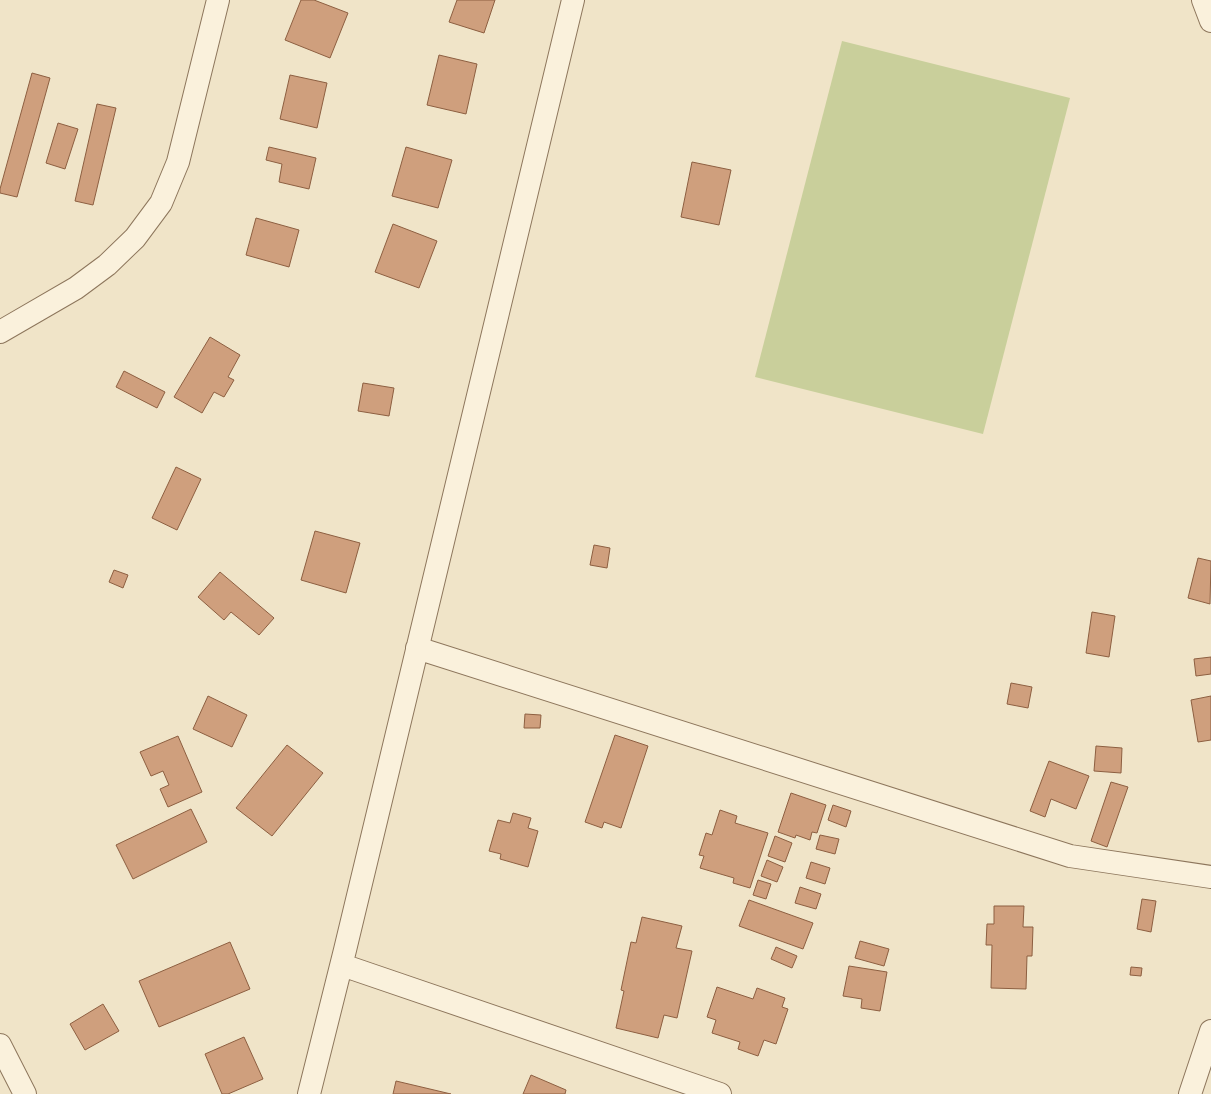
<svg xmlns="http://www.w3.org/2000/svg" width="1211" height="1094" font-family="'Noto Serif',serif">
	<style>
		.green { fill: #c9cf9b }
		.building { fill: #cf9f7d; stroke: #8d5f41 }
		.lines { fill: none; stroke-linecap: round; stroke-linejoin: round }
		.street-casing { stroke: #8d765c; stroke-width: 24 }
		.street { stroke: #faf1dc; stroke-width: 22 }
	</style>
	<rect width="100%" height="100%" fill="#f0e4c8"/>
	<path class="green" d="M842,41L1070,98L983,434L755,377Z"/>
	<path class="building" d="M301,0H314L348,13L330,58L285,40Z
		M457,0H495L484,33L449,22Z
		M439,55L477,64L466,114L427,105Z
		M32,73L50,78L17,197L0,193V189Z
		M290,75L327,83L317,128L280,119Z
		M97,104L116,108L93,205L75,201Z
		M58,123L78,129L65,169L46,163Z
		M269,147L316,158L309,189L279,182L282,164L266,160Z
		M406,147L452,160L438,208L392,196Z
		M692,162L731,170L719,225L681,217Z
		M256,218L299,230L289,267L246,255Z
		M393,224L437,241L419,288L375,272Z
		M210,337L240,355L228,377L234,380L224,397L214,392L202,413L174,397Z
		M124,371L165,392L157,408L116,387Z
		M363,383L394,388L389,416L358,411Z
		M176,467L201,479L177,530L152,518Z
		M315,531L360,543L346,593L301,580Z
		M594,545L610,548L607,568L590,565Z
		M1198,558L1211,561L1210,604L1188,598Z
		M114,570L128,575L123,588L109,582Z
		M220,572L274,618L259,635L231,612L224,620L198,597Z
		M1092,612L1115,616L1109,657L1086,653Z
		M1211,657V674L1196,676L1194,659Z
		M1011,683L1032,687L1028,708L1007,704Z
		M208,696L247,715L232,747L193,729Z
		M1211,696V740L1198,742L1191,700Z
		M525,714L541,715L540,728H524Z
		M615,735L648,746L621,828L604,822L602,828L585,822Z
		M178,736L202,792L168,807L160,789L169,785L163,771L151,776L140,752Z
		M287,745L323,773L272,836L236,808Z
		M1096,746L1122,748L1121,773L1094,771Z
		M1049,761L1089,776L1076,809L1051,799L1045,817L1030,811Z
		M1111,782L1128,787L1107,847L1091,841Z
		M791,793L826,805L817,833L812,832L810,840L796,835L795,838L778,832Z
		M833,805L851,811L846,827L828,820Z
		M191,809L207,842L133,879L116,845Z
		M720,810L737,816L735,823L768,833L750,888L733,883L734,878L700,868L704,856L699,855L706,833L712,835Z
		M513,813L531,818L528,828L538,831L528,867L500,859L501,854L489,851L498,820L510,823Z
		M820,835L839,839L835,854L816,849Z
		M775,836L792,843L785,862L768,856Z
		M767,860L783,867L777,882L761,876Z
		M811,862L830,868L825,884L806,878Z
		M758,880L771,884L766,899L753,895Z
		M800,887L821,894L816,909L795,903Z
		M1142,899L1156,901L1151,932L1137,929Z
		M749,900L813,923L803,949L739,926Z
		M994,906H1024L1023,927H1033L1032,956H1027L1026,989L991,988L992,945H986L987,924H994Z
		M642,917L682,926L676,948L692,951L677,1018L664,1015L658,1038L616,1028L624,991L621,990L631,942L636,943Z
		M860,941L889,949L884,966L855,958Z
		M230,942L250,989L159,1027L139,981Z
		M776,947L797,956L792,968L771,959Z
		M849,966L887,972L880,1011L861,1008L862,999L843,996Z
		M1131,967L1142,968L1141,976L1130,975Z
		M717,987L753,999L757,988L785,998L782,1007L788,1009L776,1044L764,1040L758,1056L738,1049L740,1042L712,1033L716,1020L707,1017Z
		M103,1004L119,1031L85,1050L70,1024Z
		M244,1037L263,1079L228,1094H222L205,1054Z
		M531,1075L566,1090L565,1094H523Z
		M396,1081L451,1094H393Z"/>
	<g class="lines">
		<defs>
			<path id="street" d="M1203,0L1211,21
				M0,332L76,288L107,265L135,238L161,203L178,162L218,0
				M417,648L1070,856L1211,877
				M342,965L720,1094
				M0,1045L25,1094
				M309,1094L345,950L573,0
				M1190,1094L1211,1031"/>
		</defs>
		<use href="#street" class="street-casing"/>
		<use href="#street" class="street"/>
	</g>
</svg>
